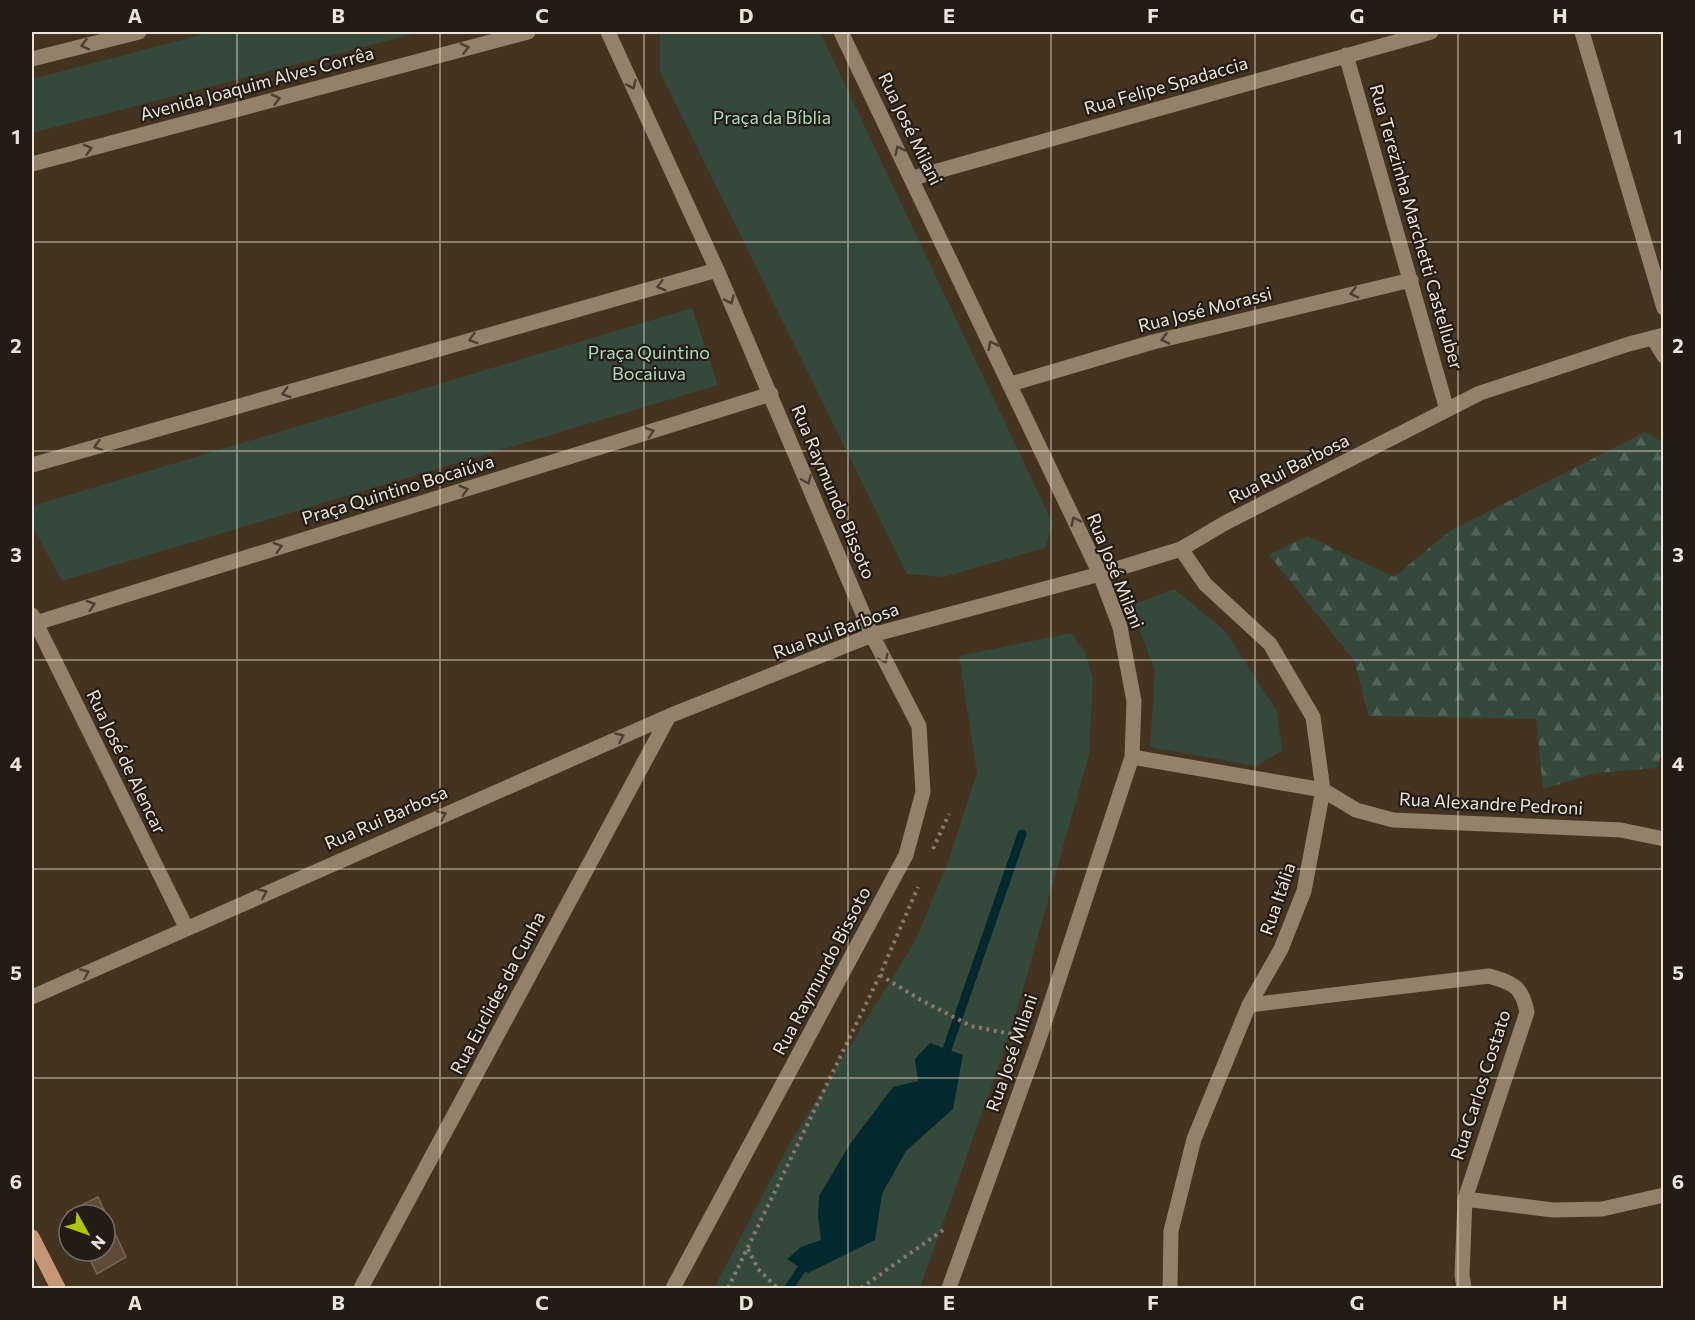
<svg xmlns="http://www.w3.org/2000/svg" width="1695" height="1320" font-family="Commissioner,sans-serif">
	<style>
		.forest { fill: url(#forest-firs) }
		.green { fill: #35493b }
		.water { fill: #03292e }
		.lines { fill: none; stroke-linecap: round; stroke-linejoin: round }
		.stream { stroke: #03292e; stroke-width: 9 }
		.building { fill: #604b3b; stroke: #7b6554; stroke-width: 1.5 }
		.path { stroke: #877969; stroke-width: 4; stroke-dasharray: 3 4.5; stroke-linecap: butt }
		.service { stroke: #94816c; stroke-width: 15 }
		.minor { stroke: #94816c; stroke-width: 15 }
		.secondary { stroke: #94816c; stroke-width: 15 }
		.primary { stroke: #c69573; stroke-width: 15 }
		.oneway { stroke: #4b3f33 }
		.grid { fill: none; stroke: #ede3d7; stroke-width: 1.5; stroke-opacity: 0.55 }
		.labels { text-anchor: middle; stroke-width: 4.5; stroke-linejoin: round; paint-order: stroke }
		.street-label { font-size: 18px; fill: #ede3d7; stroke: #241c14 }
		.park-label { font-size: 18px; fill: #aaddba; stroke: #241c14 }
		.neatline { fill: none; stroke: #ede3d7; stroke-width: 2 }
		.grid-label { font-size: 20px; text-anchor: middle; font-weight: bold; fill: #ede3d7 }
	</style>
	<defs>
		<pattern id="forest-firs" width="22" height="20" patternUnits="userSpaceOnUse" patternTransform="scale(1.5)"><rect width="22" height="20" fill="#35493b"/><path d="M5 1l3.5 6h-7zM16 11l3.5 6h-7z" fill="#536357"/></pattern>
	</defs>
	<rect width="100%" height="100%" fill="#433320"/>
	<path class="forest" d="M1645,432L1664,443V744L1657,768L1596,773L1543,789L1536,719L1369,716L1354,660L1269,555L1307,536L1394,577L1450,531Z"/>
	<path class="green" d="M212,32H421L32,133V79Z
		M660,32H820L1053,524L1045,548L944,577L907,574L660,72Z
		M692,308L718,385L62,581L32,526V506Z
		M1174,589L1225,631L1277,711L1282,751L1256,766L1150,747L1155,670L1130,606Z
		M1071,633L1085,652L1093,678L1089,755L1012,1028L920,1288H714L790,1143L915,941L947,865L977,773L959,656Z"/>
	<path class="water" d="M930,1043L963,1055L953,1109L906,1151L882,1194L875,1240L808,1273L787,1259L801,1247L821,1240L818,1216L819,1196L850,1144L893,1087L918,1081L915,1059Z"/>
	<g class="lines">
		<path class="stream" d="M944,1058L1022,834
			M789,1288L808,1259"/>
	</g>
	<path class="building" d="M98,1197L126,1257L97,1274L86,1251H105V1215L69,1216L67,1212Z"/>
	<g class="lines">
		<path class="path" d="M933,849L949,814
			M880,975L921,1000L971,1026L1017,1035
			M748,1249L758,1269L777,1288
			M728,1288L880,975L918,887
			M861,1288L946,1228"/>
		<path class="service" d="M1653,338L1664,356"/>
		<path class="minor" d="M608,32L717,270L872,635L919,726L923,792L906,855L673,1288
			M841,32L1100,574L1120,627L1134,701L1132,757L1039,1039L949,1288
			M1582,32L1664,308
			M1346,55L1447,410
			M913,178L1431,32
			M1011,384L1153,342L1411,280
			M32,465L717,270
			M32,615L186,927
			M36,623L771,394
			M1132,757L1323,790L1356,810L1393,820L1621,830L1664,839
			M32,997L669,716L872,635L1100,574L1181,549L1225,523L1480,393L1629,344L1664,335
			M1249,1005L1489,976C1513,983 1522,986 1527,1012L1465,1199L1462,1275L1464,1288
			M1465,1199L1553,1210L1602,1209L1664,1195
			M361,1288L669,716
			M1170,1288L1171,1231L1194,1139L1249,1005L1281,949L1304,891L1323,790L1313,717L1270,644L1205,584L1181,549"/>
		<path class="secondary" d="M32,59L139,32
			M32,164L528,32"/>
		<path class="primary" d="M32,1237L58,1288"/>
	</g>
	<defs><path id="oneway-chevron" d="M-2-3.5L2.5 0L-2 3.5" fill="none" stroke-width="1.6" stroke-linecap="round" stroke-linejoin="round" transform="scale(1.5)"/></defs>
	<g class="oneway">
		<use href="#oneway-chevron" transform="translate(85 45) rotate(165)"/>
		<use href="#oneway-chevron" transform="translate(465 48) rotate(-15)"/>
		<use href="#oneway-chevron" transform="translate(632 85) rotate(65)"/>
		<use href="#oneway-chevron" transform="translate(276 99) rotate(-15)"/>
		<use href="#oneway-chevron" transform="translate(88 149) rotate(-15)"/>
		<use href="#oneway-chevron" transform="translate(899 150) rotate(-116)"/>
		<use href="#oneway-chevron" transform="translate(661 286) rotate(164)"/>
		<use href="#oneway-chevron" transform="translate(1354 293) rotate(166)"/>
		<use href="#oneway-chevron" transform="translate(730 300) rotate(66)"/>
		<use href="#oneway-chevron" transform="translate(473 339) rotate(164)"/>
		<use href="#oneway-chevron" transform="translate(1165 339) rotate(166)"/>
		<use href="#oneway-chevron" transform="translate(992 345) rotate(-116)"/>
		<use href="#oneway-chevron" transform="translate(286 393) rotate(164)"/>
		<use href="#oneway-chevron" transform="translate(650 432) rotate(-17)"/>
		<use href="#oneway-chevron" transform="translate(98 446) rotate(164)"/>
		<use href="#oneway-chevron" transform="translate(807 480) rotate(67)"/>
		<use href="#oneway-chevron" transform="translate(464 490) rotate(-17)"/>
		<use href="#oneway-chevron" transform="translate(1075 521) rotate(-115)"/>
		<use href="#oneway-chevron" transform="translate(278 547) rotate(-17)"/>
		<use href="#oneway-chevron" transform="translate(91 605) rotate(-17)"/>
		<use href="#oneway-chevron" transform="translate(884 659) rotate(63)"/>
		<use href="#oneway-chevron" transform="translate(620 737) rotate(-24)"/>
		<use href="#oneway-chevron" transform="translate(442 815) rotate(-24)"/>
		<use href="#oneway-chevron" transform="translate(263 893) rotate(-24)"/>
		<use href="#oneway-chevron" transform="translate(85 973) rotate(-24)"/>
	</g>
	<path class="grid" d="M237,32V1288M440,32V1288M644,32V1288M848,32V1288M1051,32V1288M1255,32V1288M1458,32V1288M32,242H1664M32,451H1664M32,660H1664M32,869H1664M32,1078H1664"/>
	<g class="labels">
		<g class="street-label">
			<text transform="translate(257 84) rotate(-15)" y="6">Avenida Joaquim Alves Corrêa</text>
			<text transform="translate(1166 86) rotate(-16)" y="6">Rua Felipe Spadaccia</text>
			<text transform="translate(910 129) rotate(64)" y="6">Rua José Milani</text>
			<text transform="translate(1416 227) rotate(74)" y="6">Rua Terezinha Marchetti Castelluber</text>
			<text transform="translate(1205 310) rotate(-14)" y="6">Rua José Morassi</text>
			<text transform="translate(1289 469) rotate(-27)" y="6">Rua Rui Barbosa</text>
			<text transform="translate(398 490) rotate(-17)" y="6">Praça Quintino Bocaiúva</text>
			<text transform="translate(833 492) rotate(67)" y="6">Rua Raymundo Bissoto</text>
			<text transform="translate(1115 571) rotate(68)" y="6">Rua José Milani</text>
			<text transform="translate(836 631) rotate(-20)" y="6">Rua Rui Barbosa</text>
			<text transform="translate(126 762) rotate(64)" y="6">Rua José de Alencar</text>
			<text transform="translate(1491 804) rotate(3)" y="6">Rua Alexandre Pedroni</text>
			<text transform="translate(386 818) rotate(-24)" y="6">Rua Rui Barbosa</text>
			<text transform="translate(1278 899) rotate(-71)" y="6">Rua Itália</text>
			<text transform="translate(822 971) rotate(-62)" y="6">Rua Raymundo Bissoto</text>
			<text transform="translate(498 993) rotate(-62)" y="6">Rua Euclides da Cunha</text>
			<text transform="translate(1012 1053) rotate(-71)" y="6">Rua José Milani</text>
			<text transform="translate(1481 1085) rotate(-72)" y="6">Rua Carlos Costato</text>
		</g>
		<g class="park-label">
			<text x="772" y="124">Praça da Bíblia</text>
			<text x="649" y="359">Praça Quintino<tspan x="649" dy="21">Bocaiuva</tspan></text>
		</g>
	</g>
	<rect width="1695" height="1320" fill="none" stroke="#241c14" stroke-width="66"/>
	<g transform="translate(87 1233) rotate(130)"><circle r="28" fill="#241c14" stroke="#746c62" stroke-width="1.5"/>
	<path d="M0-4.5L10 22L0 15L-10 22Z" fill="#b0c500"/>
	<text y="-9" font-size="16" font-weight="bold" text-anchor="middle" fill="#ede3d7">N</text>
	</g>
	<rect x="33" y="33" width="1629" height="1254" class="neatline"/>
	<g class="grid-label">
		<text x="135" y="23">A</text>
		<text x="338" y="23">B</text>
		<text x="542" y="23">C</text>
		<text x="746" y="23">D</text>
		<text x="949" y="23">E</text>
		<text x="1153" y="23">F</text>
		<text x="1357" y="23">G</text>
		<text x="1560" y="23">H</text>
		<text x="16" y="144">1</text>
		<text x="1678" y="144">1</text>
		<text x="16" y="353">2</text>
		<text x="1678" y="353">2</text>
		<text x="16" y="562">3</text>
		<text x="1678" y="562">3</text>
		<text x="16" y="771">4</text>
		<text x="1678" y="771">4</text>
		<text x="16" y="980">5</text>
		<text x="1678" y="980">5</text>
		<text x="16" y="1189">6</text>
		<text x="1678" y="1189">6</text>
		<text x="135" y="1310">A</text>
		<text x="338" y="1310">B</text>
		<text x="542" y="1310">C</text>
		<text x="746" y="1310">D</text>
		<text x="949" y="1310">E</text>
		<text x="1153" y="1310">F</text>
		<text x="1357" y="1310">G</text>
		<text x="1560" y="1310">H</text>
	</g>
</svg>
